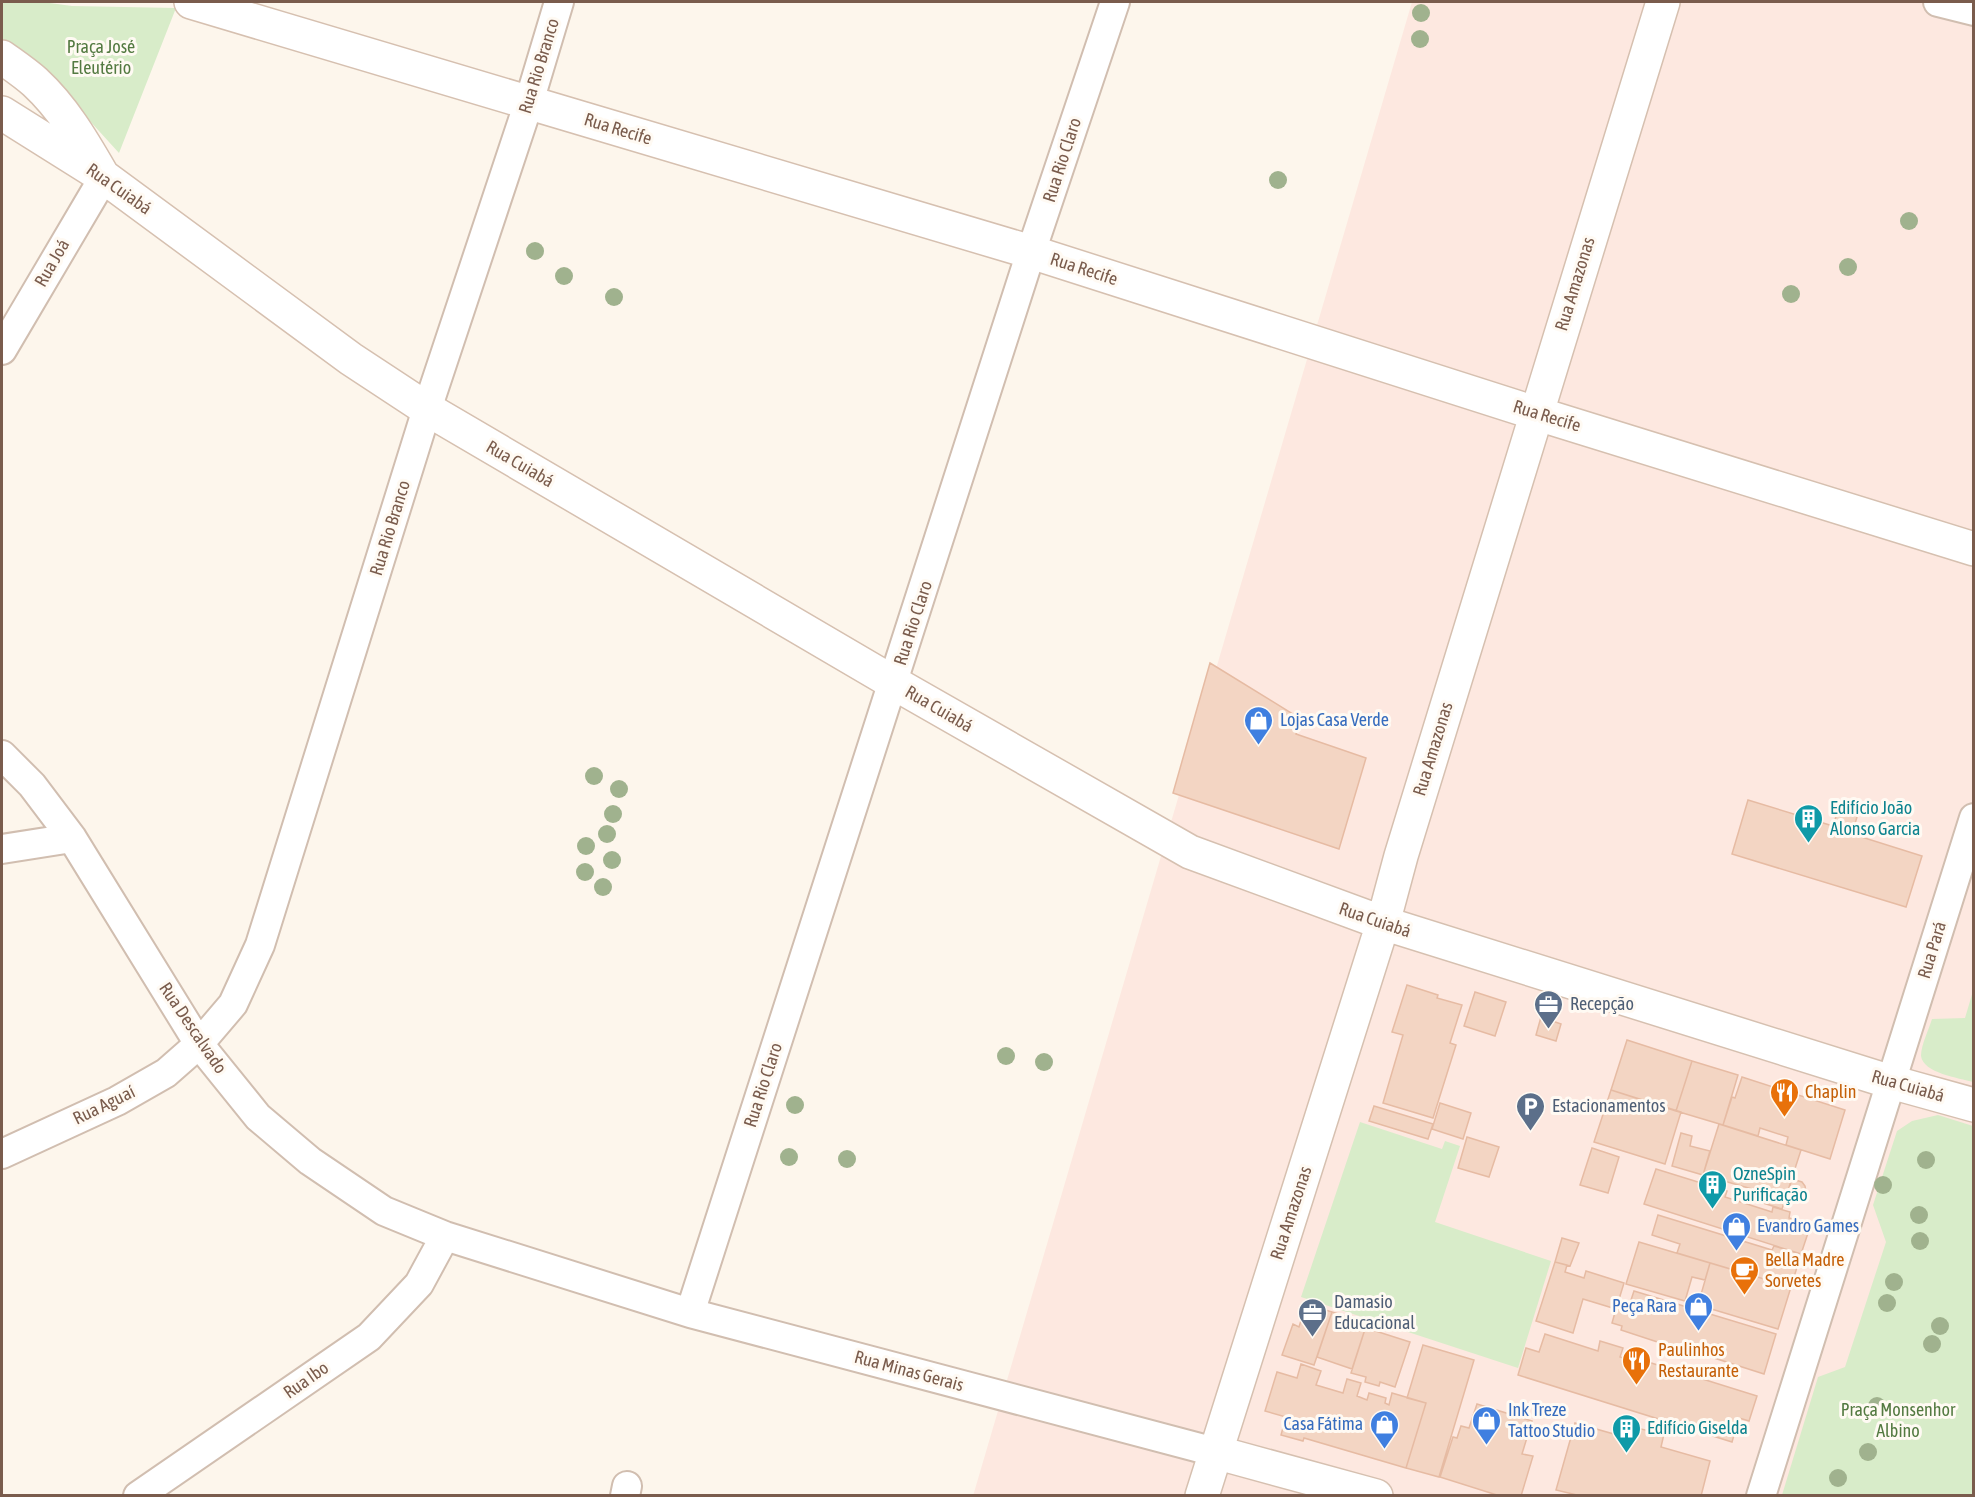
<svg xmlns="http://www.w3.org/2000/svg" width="1975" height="1497" font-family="'Asap Condensed',sans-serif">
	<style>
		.commercial { fill: #fde8e0 }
		.green { fill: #d8ecc9 }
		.building { fill: #f3d5c3; stroke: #e6bba3; stroke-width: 1.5 }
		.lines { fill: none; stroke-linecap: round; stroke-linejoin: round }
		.street-casing { stroke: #d1beb0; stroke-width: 32 }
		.secondary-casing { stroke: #d6c0b0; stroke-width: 36 }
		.street { stroke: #fff; stroke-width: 28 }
		.secondary { stroke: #fff; stroke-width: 33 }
		.tree { fill: #a0b28e }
		.labels { text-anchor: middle; stroke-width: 6; stroke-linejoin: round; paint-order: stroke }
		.park-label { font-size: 18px; fill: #537a41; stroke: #fffaf3 }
		.street-label { font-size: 18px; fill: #7a5c4d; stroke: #fffaf3 }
		.shop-label { font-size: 18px; fill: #366cbe; stroke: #fffaf3; text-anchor: start }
		.culture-label { font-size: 18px; fill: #0d838f; stroke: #fffaf3; text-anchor: start }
		.service-label { font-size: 18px; fill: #4e5e75; stroke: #fffaf3; text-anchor: start }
		.food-label { font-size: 18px; fill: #c56008; stroke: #fffaf3; text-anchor: start }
	</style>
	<rect width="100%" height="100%" fill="#fdf6ec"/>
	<path class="commercial" d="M1412,2H1973V1495L973,1496Z"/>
	<path class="green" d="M2,2H42L72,6L176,8L119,153L48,75L2,41Z
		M1973,991L1974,1082H1973C1959,1078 1923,1073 1921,1056C1921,1045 1929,1029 1932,1019L1965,1018Z
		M1938,1115L1973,1126V1495H1782L1818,1377L1845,1367L1886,1242L1873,1205L1897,1131L1912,1121Z
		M1360,1122L1442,1149L1445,1141L1460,1146L1435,1222L1551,1261L1518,1368L1301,1297Z"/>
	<path class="building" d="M1210,663L1301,719L1296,734L1366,758L1339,849L1173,793Z
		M1748,800L1833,826L1840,804L1859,810L1852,834L1922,856L1906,907L1732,854Z
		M1407,985L1438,995L1437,998L1462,1005L1450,1043L1456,1045L1433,1118L1383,1103L1403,1035L1392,1032Z
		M1475,992L1506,1002L1495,1036L1464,1026Z
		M1541,1017L1561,1024L1556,1041L1536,1035Z
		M1627,1040L1692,1061L1676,1111L1611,1090Z
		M1692,1061L1738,1075L1723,1125L1676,1111Z
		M1742,1077L1845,1110L1830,1159L1786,1145L1788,1137L1760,1128L1758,1136L1723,1125L1732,1097L1735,1098Z
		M1611,1090L1681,1112L1665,1164L1594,1142Z
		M1440,1103L1471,1113L1463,1139L1432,1129Z
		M1374,1106L1433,1124L1428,1139L1369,1121Z
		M1719,1124L1801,1150L1782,1209L1763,1203L1766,1193L1703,1175Z
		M1681,1133L1692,1136L1690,1146L1710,1151L1703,1175L1672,1166Z
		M1467,1137L1499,1147L1489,1177L1458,1168Z
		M1592,1148L1619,1157L1608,1193L1580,1185Z
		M1656,1169L1727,1191L1725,1197L1772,1212L1773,1207L1790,1212L1789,1218L1793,1219L1790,1227L1808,1233L1801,1254L1644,1204Z
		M1792,1179L1802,1182L1805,1186L1806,1191L1800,1198H1786Z
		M1658,1215L1772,1250L1774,1246L1801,1254L1791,1287L1677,1253L1680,1244L1652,1235Z
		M1562,1238L1579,1243L1570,1266L1555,1262Z
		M1639,1242L1710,1263L1705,1280L1692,1277L1685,1301L1626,1284Z
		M1555,1262L1567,1265L1565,1272L1584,1278L1586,1271L1624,1283L1616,1309L1583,1299L1573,1333L1536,1321Z
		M1710,1263L1791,1287L1778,1329L1698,1305Z
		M1634,1291L1776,1334L1764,1374L1689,1350L1688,1352L1621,1330L1622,1326L1612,1323L1618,1302L1629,1306Z
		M1306,1304L1332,1312L1314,1365L1282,1355L1293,1324L1299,1327Z
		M1332,1312L1367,1323L1352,1369L1317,1357Z
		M1367,1323L1366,1328L1410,1342L1395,1387L1380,1382L1379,1386L1365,1382L1366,1377L1351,1373Z
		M1545,1334L1598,1351L1600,1341L1623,1348L1620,1357L1647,1365L1648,1362L1757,1396L1749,1421L1739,1418L1732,1442L1518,1375L1526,1348L1539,1352Z
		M1423,1345L1474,1360L1439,1477L1406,1468L1426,1403L1407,1398Z
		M1301,1364L1321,1371L1316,1385L1343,1393L1347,1379L1361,1383L1357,1396L1367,1400L1369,1393L1386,1398L1385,1403L1389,1405L1392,1393L1426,1403L1406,1468L1304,1438L1303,1441L1281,1435L1286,1417L1265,1411L1277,1372L1297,1378Z
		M1477,1404L1532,1421L1522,1454L1533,1456L1521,1496H1500L1440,1477L1453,1437L1457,1438L1461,1426L1469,1428Z
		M1575,1423L1628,1438L1632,1427L1664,1434L1661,1447L1710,1461L1701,1496H1581L1556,1490Z"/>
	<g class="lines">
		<defs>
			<path id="street" d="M1938,2L1974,11
				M2,350L104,177
				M2,755L32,785L72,838L199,1044L258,1117L310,1161L384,1211L445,1236L690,1313L1215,1452
				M2,849L72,838
				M2,1154L117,1101L166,1073L199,1044L233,1004L260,945L427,409L529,102L559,2
				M690,1313L1031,252L1115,2
				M138,1496L369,1337L419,1284L445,1236
				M625,1496L627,1486
				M1761,1496L1974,818"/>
			<path id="secondary" d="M191,2L1031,252L1535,413L1974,549
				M2,57C13,65 25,73 35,82C63,108 82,140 101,173
				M2,113L104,177L351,359L427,409L894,683L1190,852L1383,923L1891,1082L1974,1105
				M1215,1452L1376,1496
				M1202,1496L1383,923L1401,856L1663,2"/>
		</defs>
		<use href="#street" class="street-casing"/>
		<use href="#secondary" class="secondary-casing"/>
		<use href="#street" class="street"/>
		<use href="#secondary" class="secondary"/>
	</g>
	<g class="tree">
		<circle cx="1421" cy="13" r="9"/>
		<circle cx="1420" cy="39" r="9"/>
		<circle cx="1278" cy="180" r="9"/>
		<circle cx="1909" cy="221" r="9"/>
		<circle cx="535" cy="251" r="9"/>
		<circle cx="1848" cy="267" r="9"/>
		<circle cx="564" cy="276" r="9"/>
		<circle cx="1791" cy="294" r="9"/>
		<circle cx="614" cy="297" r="9"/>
		<circle cx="594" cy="776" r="9"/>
		<circle cx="619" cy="789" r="9"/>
		<circle cx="613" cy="814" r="9"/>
		<circle cx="607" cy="834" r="9"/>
		<circle cx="586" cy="846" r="9"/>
		<circle cx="612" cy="860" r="9"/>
		<circle cx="585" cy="872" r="9"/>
		<circle cx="603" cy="887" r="9"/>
		<circle cx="1006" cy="1056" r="9"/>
		<circle cx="1044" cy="1062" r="9"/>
		<circle cx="795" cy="1105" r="9"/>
		<circle cx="789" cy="1157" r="9"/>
		<circle cx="847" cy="1159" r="9"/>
		<circle cx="1926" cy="1160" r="9"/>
		<circle cx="1883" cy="1185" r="9"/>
		<circle cx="1919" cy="1215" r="9"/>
		<circle cx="1920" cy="1241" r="9"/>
		<circle cx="1894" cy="1282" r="9"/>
		<circle cx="1887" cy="1303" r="9"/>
		<circle cx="1940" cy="1326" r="9"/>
		<circle cx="1932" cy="1344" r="9"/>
		<circle cx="1877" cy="1406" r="9"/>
		<circle cx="1868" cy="1452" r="9"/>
		<circle cx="1838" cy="1478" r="9"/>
	</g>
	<defs>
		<symbol id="shop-pin" viewBox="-11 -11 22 30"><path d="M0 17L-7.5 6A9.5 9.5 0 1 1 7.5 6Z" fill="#3f7fe0" stroke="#fffaf3"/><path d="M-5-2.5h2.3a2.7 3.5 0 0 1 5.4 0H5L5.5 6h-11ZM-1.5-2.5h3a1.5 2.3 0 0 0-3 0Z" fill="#fff"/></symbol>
		<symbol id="building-pin" viewBox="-11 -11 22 30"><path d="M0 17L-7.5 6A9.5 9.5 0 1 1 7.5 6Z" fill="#0f9aa8" stroke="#fffaf3"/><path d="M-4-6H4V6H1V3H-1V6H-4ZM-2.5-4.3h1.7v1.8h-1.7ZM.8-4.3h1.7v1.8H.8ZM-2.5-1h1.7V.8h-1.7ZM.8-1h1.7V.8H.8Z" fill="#fff"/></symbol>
		<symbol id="office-pin" viewBox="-11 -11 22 30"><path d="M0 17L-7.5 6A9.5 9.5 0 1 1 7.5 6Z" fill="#5c6f8a" stroke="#fffaf3"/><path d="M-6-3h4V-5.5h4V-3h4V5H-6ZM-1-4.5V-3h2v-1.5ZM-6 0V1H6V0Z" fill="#fff"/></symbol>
		<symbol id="restaurant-pin" viewBox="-11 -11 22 30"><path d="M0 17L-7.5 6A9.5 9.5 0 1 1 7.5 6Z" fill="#e8710a" stroke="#fffaf3"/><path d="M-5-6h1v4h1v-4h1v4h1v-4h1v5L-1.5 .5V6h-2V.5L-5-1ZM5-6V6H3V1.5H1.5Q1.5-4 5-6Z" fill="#fff"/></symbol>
		<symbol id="parking-pin" viewBox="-11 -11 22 30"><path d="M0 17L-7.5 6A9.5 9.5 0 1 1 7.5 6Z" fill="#5c6f8a" stroke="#fffaf3"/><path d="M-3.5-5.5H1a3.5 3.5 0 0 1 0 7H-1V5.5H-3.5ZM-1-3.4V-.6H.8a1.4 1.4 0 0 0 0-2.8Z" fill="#fff"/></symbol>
		<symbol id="cafe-pin" viewBox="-11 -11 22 30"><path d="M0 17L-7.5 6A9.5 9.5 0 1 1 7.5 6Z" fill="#e8710a" stroke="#fffaf3"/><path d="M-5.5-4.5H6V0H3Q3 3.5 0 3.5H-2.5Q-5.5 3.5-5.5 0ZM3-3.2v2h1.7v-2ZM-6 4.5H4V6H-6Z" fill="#fff"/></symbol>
	</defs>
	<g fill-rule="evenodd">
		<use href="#shop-pin" x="1242" y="704" width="33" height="45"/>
		<use href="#building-pin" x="1792" y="802" width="33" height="45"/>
		<use href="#office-pin" x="1532" y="988" width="33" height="45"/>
		<use href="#restaurant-pin" x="1768" y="1076" width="33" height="45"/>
		<use href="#parking-pin" x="1514" y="1090" width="33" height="45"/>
		<use href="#building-pin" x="1696" y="1168" width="33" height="45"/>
		<use href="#shop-pin" x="1720" y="1210" width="33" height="45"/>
		<use href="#cafe-pin" x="1728" y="1254" width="33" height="45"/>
		<use href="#shop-pin" x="1682" y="1290" width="33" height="45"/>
		<use href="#office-pin" x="1296" y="1296" width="33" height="45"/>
		<use href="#restaurant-pin" x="1620" y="1344" width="33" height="45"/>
		<use href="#shop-pin" x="1470" y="1404" width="33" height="45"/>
		<use href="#shop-pin" x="1368" y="1408" width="33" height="45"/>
		<use href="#building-pin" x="1610" y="1412" width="33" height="45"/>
	</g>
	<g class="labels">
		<g class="park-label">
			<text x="101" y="53">Praça José<tspan x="101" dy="21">Eleutério</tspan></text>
			<text x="1898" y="1416">Praça Monsenhor<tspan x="1898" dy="21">Albino</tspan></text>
		</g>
		<g class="street-label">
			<text transform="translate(539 66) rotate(-73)" y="6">Rua Rio Branco</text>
			<text transform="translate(618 129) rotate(17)" y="6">Rua Recife</text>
			<text transform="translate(1062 160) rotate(-72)" y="6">Rua Rio Claro</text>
			<text transform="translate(119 189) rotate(35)" y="6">Rua Cuiabá</text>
			<text transform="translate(52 263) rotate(-60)" y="6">Rua Joá</text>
			<text transform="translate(1084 269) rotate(18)" y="6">Rua Recife</text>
			<text transform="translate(1575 284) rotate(-73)" y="6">Rua Amazonas</text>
			<text transform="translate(1547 416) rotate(17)" y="6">Rua Recife</text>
			<text transform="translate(520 464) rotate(30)" y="6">Rua Cuiabá</text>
			<text transform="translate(390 528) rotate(-73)" y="6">Rua Rio Branco</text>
			<text transform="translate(913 623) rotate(-72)" y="6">Rua Rio Claro</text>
			<text transform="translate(939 709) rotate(30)" y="6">Rua Cuiabá</text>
			<text transform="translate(1433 749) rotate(-73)" y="6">Rua Amazonas</text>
			<text transform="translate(1375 920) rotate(19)" y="6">Rua Cuiabá</text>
			<text transform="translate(1932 950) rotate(-73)" y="6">Rua Pará</text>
			<text transform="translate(193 1028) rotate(56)" y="6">Rua Descalvado</text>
			<text transform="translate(763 1085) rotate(-72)" y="6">Rua Rio Claro</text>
			<text transform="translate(1908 1086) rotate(16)" y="6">Rua Cuiabá</text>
			<text transform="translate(104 1105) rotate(-26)" y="6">Rua Aguaí</text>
			<text transform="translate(1291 1213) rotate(-72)" y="6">Rua Amazonas</text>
			<text transform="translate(909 1371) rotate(15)" y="6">Rua Minas Gerais</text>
			<text transform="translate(306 1380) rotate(-35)" y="6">Rua Ibo</text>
		</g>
		<g class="shop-label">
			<text x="1280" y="726">Lojas Casa Verde</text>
			<text x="1757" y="1232">Evandro Games</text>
			<text x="1677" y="1312" text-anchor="end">Peça Rara</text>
			<text x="1508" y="1416">Ink Treze<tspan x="1508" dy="21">Tattoo Studio</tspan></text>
			<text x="1363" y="1430" text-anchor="end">Casa Fátima</text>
		</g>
		<g class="culture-label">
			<text x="1830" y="814">Edifício João<tspan x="1830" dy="21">Alonso Garcia</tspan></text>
			<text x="1733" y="1180">OzneSpin<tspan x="1733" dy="21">Purificação</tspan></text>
			<text x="1647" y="1434">Edifício Giselda</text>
		</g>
		<g class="service-label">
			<text x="1570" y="1010">Recepção</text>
			<text x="1552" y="1112">Estacionamentos</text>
			<text x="1334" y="1308">Damasio<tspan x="1334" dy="21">Educacional</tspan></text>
		</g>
		<g class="food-label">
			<text x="1805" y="1098">Chaplin</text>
			<text x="1765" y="1266">Bella Madre<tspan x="1765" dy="21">Sorvetes</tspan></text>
			<text x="1658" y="1356">Paulinhos<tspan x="1658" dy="21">Restaurante</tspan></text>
		</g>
	</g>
	<rect width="1975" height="1497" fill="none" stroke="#7a5c4d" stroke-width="6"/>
</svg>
